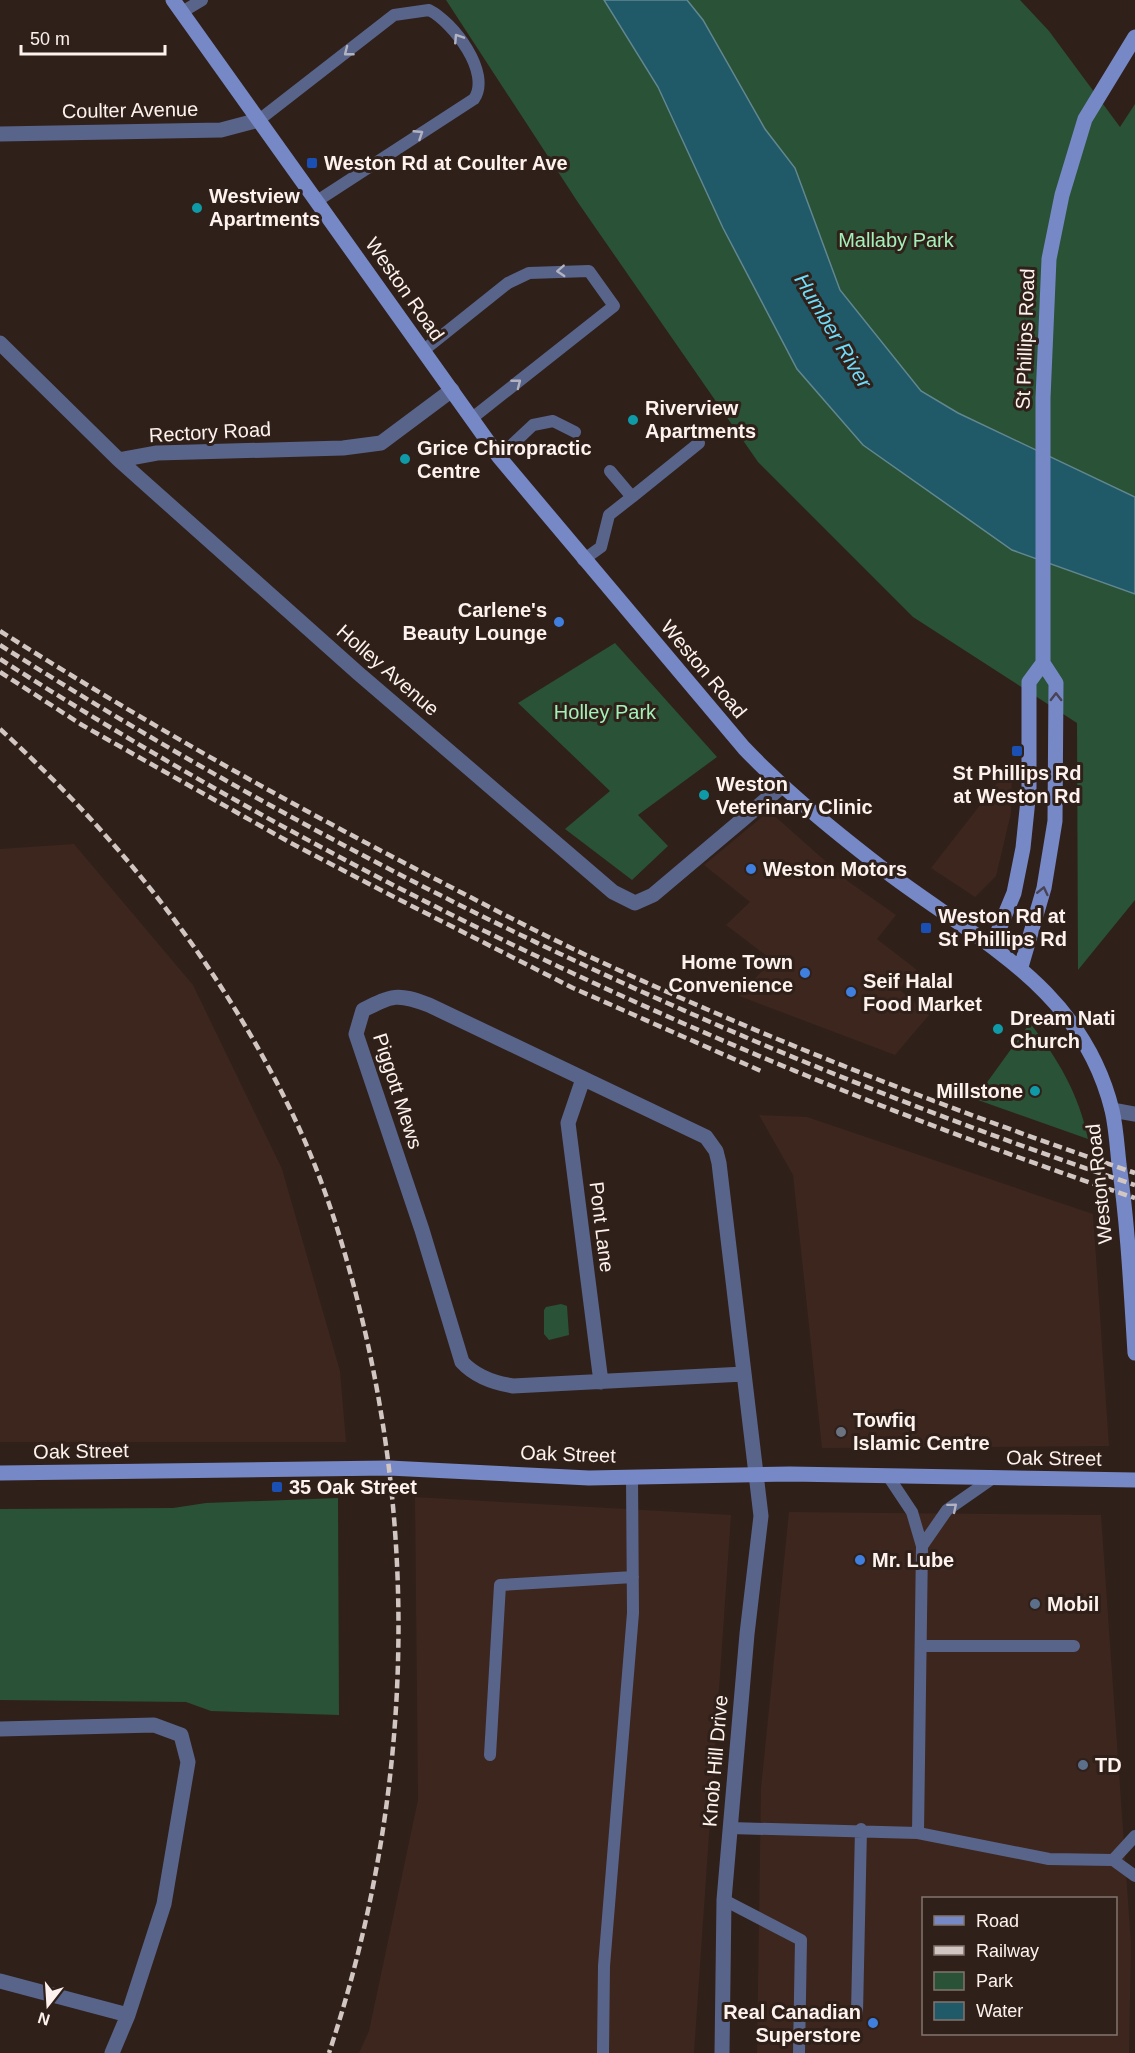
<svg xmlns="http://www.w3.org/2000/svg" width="1135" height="2053" font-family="Helvetica,sans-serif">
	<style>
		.built { fill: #3d261e; fill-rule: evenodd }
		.green { fill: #295236 }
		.water { fill: #205968; stroke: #628790; stroke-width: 1.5 }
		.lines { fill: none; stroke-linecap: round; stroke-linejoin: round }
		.lane { stroke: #59648b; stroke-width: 12 }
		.street { stroke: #59648b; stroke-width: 15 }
		.secondary { stroke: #7688c6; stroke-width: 15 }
		.rail { stroke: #d2c6c2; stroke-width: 4.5; stroke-dasharray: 9 4.5; stroke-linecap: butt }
		.oneway { stroke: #b3b2c1 }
		.oneway2 { stroke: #484456 }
		.transit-dot { fill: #1a4fb4; stroke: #30201a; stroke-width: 2 }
		.culture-dot { fill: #0f9aa8; stroke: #30201a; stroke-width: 2 }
		.shop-dot { fill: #3f7fe0; stroke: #30201a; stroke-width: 2 }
		.worship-dot { fill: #6b7280; stroke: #30201a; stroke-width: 2 }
		.service-dot { fill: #5c6f8a; stroke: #30201a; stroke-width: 2 }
		.labels { text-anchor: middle; stroke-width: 6; stroke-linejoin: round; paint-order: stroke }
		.street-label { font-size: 20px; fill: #fdf2ee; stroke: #30201a }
		.poi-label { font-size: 20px; font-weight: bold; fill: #fdf2ee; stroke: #30201a; text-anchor: start }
		.park-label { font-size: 20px; fill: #a3f1b8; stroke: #30201a }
		.water-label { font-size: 21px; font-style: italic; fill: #6edcfb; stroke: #30201a }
	</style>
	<rect width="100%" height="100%" fill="#30201a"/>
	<path class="built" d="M1012,764L1011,813L996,876L975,897L931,868Z
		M769,811L849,882L896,915L877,939L917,970L899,989L929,1015L895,1055L739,996L772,960L726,925L750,902L704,865Z
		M74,844L193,985L282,1169L340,1371L346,1442H0V849Z
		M759,1115L807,1117L1093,1214L1109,1446L822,1448L793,1175Z
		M415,1497L731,1515L694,2053H359L369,2031L418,1800Z
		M789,1512L1101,1515L1131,1944L1129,2053H757L761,1788ZM924,1898H1116V2034H924Z"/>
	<path class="green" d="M446,0H1020L1049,31L1120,127L1135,104V900L1078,970L1077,723L913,617L758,462L579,204Z
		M615,643L717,757L638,815L668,846L632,880L565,829L610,791L518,703Z
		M1030,1023C1058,1059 1079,1094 1088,1139L975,1099Z
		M561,1304L567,1306L569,1335L549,1340L544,1334V1310L546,1307Z
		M338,1498L339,1715L211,1711L186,1702L0,1700V1509L173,1508L206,1503Z"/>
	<path class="water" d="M604,0H687L703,20L765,129L795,168L840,290L921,391L958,413L1135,497V594L1012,550L863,445L797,369L723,228L658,87Z"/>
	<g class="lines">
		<path class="lane" d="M182,12L202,0
			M259,120L394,15L429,10C453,22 492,73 474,99L317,201
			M424,350L508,283L529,273L589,271L614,306L471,419
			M499,457L533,425L553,421L575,432
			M632,497L699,443
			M583,560L601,547L609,515L632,497L610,471
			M888,1476L912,1512L922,1546L918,1833
			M922,1546L947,1510L993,1478
			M921,1646H1074
			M490,1755L500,1585L633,1577
			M730,1828L918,1833L1049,1859L1113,1860L1135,1876
			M1113,1860L1135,1836
			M724,1900L801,1940L799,2053
			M857,2012L861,1829
			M603,2053L604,1966L633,1613L632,1477"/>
		<path class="street" d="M0,134L221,130L259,120
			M0,343L119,460L157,453L343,448L381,443L452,390
			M119,460L358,673L613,892L635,903L653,895L781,787
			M583,1079L568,1123L601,1382
			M1112,1110L1135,1114
			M0,1729L154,1725L181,1735L188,1762L164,1904L128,2015L112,2053
			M0,1981L128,2015
			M722,2053L724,1900L747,1634L761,1516L719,1163L716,1151L706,1137L429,1005C397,993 393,995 363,1010L356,1034L422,1230L462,1362C475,1376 494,1383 513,1386L744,1374"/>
		<path class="secondary" d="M173,0L499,457L744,748C789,795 839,835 891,875C982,943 1082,989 1112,1110C1116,1127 1117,1146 1119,1164C1128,1226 1131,1290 1135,1353
			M992,946L1014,893L1023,848L1029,790V682L1043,663
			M1021,967L1044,888L1055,821L1056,683L1043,663V398L1049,259L1062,195L1085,119L1135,37
			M0,1473L389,1468L589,1478L790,1474L1135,1480"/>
		<path class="rail" d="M0,631C136,717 275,796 418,870C478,901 538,933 599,961C774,1042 953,1111 1135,1173
			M0,645C356,871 735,1051 1135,1185
			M0,659C354,885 737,1064 1135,1198
			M0,672L82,725L289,842L396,898L573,988L761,1071
			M0,729C122,840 221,966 293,1115C326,1184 349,1261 366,1336C420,1574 406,1821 329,2053"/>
	</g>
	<defs><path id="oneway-chevron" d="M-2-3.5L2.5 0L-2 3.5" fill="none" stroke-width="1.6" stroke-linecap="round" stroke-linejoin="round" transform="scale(1.5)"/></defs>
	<g class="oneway">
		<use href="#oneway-chevron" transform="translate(458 38) rotate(-123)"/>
		<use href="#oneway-chevron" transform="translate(348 52) rotate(142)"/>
		<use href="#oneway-chevron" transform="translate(419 134) rotate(-33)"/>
		<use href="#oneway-chevron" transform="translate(561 271) rotate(177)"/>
		<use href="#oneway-chevron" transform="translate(517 383) rotate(-38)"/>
		<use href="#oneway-chevron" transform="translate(953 1507) rotate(-40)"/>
	</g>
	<g class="oneway2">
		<use href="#oneway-chevron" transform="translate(1056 697) rotate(-90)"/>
		<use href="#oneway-chevron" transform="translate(1043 891) rotate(-77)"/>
	</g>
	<g class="transit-dot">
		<rect x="306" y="157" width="12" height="12" rx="3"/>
		<rect x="1011" y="745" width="12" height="12" rx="3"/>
		<rect x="920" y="922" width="12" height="12" rx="3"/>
		<rect x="271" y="1481" width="12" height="12" rx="3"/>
	</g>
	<g class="culture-dot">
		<circle cx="197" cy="208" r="6"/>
		<circle cx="633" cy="420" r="6"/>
		<circle cx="405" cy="459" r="6"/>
		<circle cx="704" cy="795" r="6"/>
		<circle cx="998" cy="1029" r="6"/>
		<circle cx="1035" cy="1091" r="6"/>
	</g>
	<g class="shop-dot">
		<circle cx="559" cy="622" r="6"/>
		<circle cx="751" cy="869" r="6"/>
		<circle cx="805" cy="973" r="6"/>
		<circle cx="851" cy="992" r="6"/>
		<circle cx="860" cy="1560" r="6"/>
		<circle cx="873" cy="2023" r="6"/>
	</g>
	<circle class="worship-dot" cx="841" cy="1432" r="6"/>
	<g class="service-dot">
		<circle cx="1035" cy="1604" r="6"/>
		<circle cx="1083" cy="1765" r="6"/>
	</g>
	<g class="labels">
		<g class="street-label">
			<text transform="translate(130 110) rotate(-1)" y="7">Coulter Avenue</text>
			<text transform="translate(405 289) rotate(55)" y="7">Weston Road</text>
			<text transform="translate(1025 339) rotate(-88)" y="7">St Phillips Road</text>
			<text transform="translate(210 432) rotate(-3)" y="7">Rectory Road</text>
			<text transform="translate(704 669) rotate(50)" y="7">Weston Road</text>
			<text transform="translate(388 670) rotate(41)" y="7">Holley Avenue</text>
			<text transform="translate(398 1091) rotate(72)" y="7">Piggott Mews</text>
			<text transform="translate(1099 1184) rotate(-96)" y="7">Weston Road</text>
			<text transform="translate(602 1227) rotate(83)" y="7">Pont Lane</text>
			<text transform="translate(81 1451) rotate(-1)" y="7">Oak Street</text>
			<text transform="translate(568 1454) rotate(2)" y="7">Oak Street</text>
			<text transform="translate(1054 1458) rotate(1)" y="7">Oak Street</text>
			<text transform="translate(715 1761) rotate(-85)" y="7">Knob Hill Drive</text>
		</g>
		<g class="poi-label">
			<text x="324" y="170">Weston Rd at Coulter Ave</text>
			<text x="209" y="203">Westview<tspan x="209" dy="23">Apartments</tspan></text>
			<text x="645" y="415">Riverview<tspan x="645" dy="23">Apartments</tspan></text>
			<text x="417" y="455">Grice Chiropractic<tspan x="417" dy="23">Centre</tspan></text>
			<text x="547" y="617" text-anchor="end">Carlene's<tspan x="547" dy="23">Beauty Lounge</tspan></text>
			<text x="1017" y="780" text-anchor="middle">St Phillips Rd<tspan x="1017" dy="23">at Weston Rd</tspan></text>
			<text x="716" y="791">Weston<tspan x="716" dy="23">Veterinary Clinic</tspan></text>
			<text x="763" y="876">Weston Motors</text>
			<text x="938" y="923">Weston Rd at<tspan x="938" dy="23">St Phillips Rd</tspan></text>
			<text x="793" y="969" text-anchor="end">Home Town<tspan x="793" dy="23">Convenience</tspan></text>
			<text x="863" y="988">Seif Halal<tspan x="863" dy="23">Food Market</tspan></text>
			<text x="1010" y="1025">Dream Nati<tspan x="1010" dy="23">Church</tspan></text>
			<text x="1023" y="1098" text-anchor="end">Millstone</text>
			<text x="853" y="1427">Towfiq<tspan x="853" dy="23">Islamic Centre</tspan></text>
			<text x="289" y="1494">35 Oak Street</text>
			<text x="872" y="1567">Mr. Lube</text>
			<text x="1047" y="1611">Mobil</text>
			<text x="1095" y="1772">TD</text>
			<text x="861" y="2019" text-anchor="end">Real Canadian<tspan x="861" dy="23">Superstore</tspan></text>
		</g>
		<g class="park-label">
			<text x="896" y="247">Mallaby Park</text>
			<text x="605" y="719">Holley Park</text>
		</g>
		<g class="water-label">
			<text transform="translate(833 331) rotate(59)" y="7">Humber River</text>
		</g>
	</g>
	<rect x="922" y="1897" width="195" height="138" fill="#30201a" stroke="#82746f" stroke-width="1.5"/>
	<rect x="934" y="1916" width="30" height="9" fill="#7688c6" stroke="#82746f" stroke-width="1.5"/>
	<text x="976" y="1927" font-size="18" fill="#fdf2ee">Road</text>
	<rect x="934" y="1946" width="30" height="9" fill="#d2c6c2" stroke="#82746f" stroke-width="1.5"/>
	<text x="976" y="1957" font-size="18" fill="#fdf2ee">Railway</text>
	<rect x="934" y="1972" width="30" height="18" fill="#295236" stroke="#82746f" stroke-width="1.5"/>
	<text x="976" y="1987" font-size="18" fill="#fdf2ee">Park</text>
	<rect x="934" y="2002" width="30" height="18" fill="#205968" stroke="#82746f" stroke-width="1.5"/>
	<text x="976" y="2017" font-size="18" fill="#fdf2ee">Water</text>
	<g transform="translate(48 2005) rotate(197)" stroke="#30201a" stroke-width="4.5" paint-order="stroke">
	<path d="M0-4.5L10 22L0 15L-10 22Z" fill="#fdf2ee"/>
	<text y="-9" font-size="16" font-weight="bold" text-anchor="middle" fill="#fdf2ee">N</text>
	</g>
	<path d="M21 45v9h144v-9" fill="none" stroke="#fdf2ee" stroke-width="3"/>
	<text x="30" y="45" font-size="18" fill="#fdf2ee" stroke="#30201a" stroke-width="4.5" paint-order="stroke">50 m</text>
</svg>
